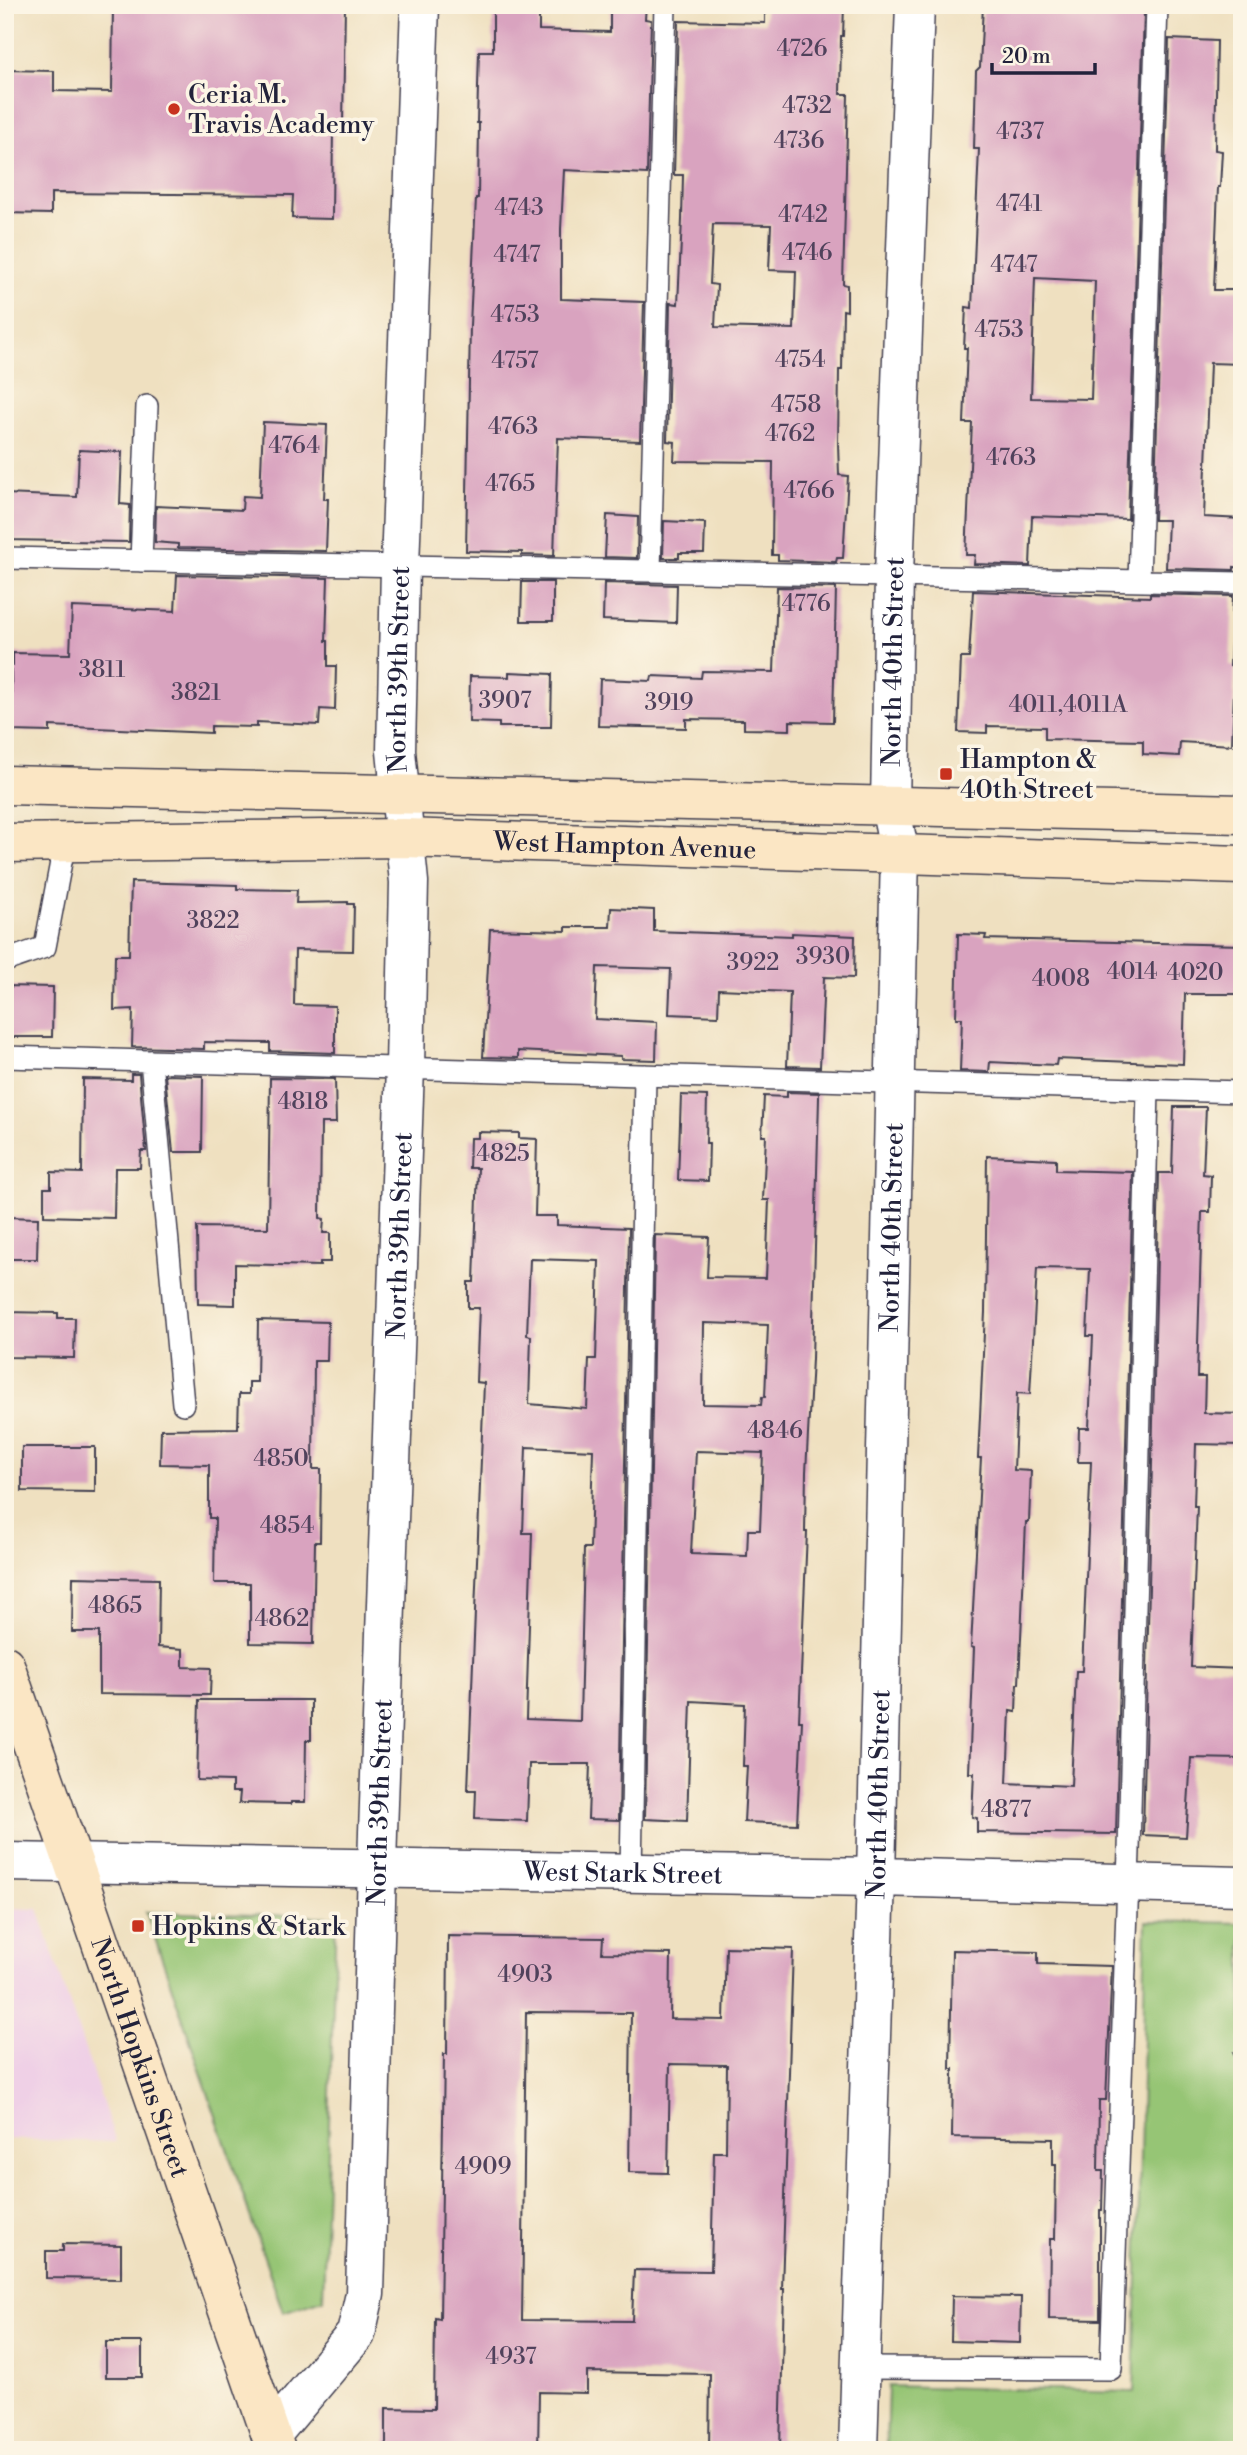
<svg xmlns="http://www.w3.org/2000/svg" width="1247" height="2455" font-family="'Libre Bodoni',serif">
	<style>
		.built { fill: #efd0e6 }
		.green { fill: #96c574; stroke: #5c7458; stroke-width: 2 }
		.building { fill: #d9a3bf; fill-rule: evenodd }
		.lines { fill: none; stroke-linecap: round; stroke-linejoin: round }
		.lane-casing { stroke: #413e4f; stroke-width: 24 }
		.street-casing { stroke: #413e4f; stroke-width: 41 }
		.secondary-casing { stroke: #413e4f; stroke-width: 41 }
		.path { stroke: #413e4f; stroke-width: 4.5; stroke-dasharray: 5 5; stroke-linecap: butt }
		.lane { stroke: #fff; stroke-width: 21 }
		.street { stroke: #fff; stroke-width: 38 }
		.secondary { stroke: #fbe6c4; stroke-width: 38 }
		.poi-dot { fill: #c8321e; stroke: #fcf5e5; stroke-width: 2.5 }
		.labels { text-anchor: middle; stroke-width: 7; stroke-linejoin: round; paint-order: stroke }
		.number-label { font-size: 23px; fill: #50425c }
		.poi-label { font-size: 26px; fill: #22223b; stroke: #fcf5e5; text-anchor: start }
		.street-label { font-size: 26px; fill: #22223b; stroke: #fcf5e5 }
	</style>
	<rect width="100%" height="100%" fill="#fcf5e5"/>
	<filter id="ink" filterUnits="userSpaceOnUse"><feTurbulence type="fractalNoise" baseFrequency=".0143" numOctaves="2"/><feDisplacementMap in="SourceGraphic" scale="14" xChannelSelector="R" yChannelSelector="G"/><feConvolveMatrix kernelMatrix="1 2 1 2 8 2 1 2 1" color-interpolation-filters="sRGB"/></filter>
	<filter id="wash" filterUnits="userSpaceOnUse"><feTurbulence type="fractalNoise" baseFrequency=".00686" numOctaves="4" result="noise"/><feDisplacementMap in="SourceGraphic" scale="28" xChannelSelector="R" yChannelSelector="G"/><feGaussianBlur stdDeviation="1.57" result="paint"/><feColorMatrix in="noise" values="0 0 0 0 0 0 0 0 0 0 0 0 0 0 0 0 0 1.4 0 .05"/><feComposite in="paint" operator="in"/></filter>
	<g filter="url(#wash)">
		<rect width="100%" height="100%" fill="#efe0c0"/>
		<path class="built" d="M5,1908L38,1909L116,2142L5,2139Z"/>
		<path class="green" d="M146,1912L336,1917L323,2299L283,2312Z
			M1146,1921L1242,1923V2450H886L888,2386L1134,2392Z"/>
		<g id="blocks">
			<path class="building" d="M113,5H345L343,124H333L332,219L292,218L293,195L51,193V214L5,213V70L54,71V91L112,92Z
				M493,5H539V30L610,32V5H646L645,19L651,20L647,174L564,170L561,229V299L644,302L640,441L558,438L554,556L522,555V552L466,551L470,325L476,198H478L479,123H477L479,51H493Z
				M765,5H844L843,36H841L840,94H848L843,284L847,285V311L843,310L842,370H839L838,443L839,475L848,476L843,558H837L836,562L778,560V555H772L773,462L674,461L675,442L667,441L670,303L678,304L682,220L683,175H674L678,21L765,23ZM713,224L771,225L769,270L796,271L794,329L715,327L717,285L710,284Z
				M983,5H1069V7L1144,11L1128,519L1032,516L1030,566L974,564L975,555H966L972,423H964L967,348H964L966,307L972,308L979,149H974L976,71L980,67ZM1035,278L1095,281L1091,399L1031,398Z
				M1169,39L1217,41L1215,150L1222,151L1220,187H1218L1214,290H1242V364L1210,363L1204,517L1242,519V568L1234,567V570L1166,568L1168,520H1154Z
				M263,422L327,425L324,499H328L326,551L178,548V544L155,542L156,506L242,510L243,496L260,497Z
				M79,450L122,452L120,504L130,505L129,542L5,540V494L77,497Z
				M607,515L638,517L637,558L605,557Z
				M664,521L705,523L704,553H679V558H663Z
				M177,575L328,578L326,641H328V666H336L335,710L320,709L319,725L257,722V727L211,726V733L50,726V732L12,731L11,665H13V653L70,654L72,607L175,611Z
				M522,582H553V621H521Z
				M604,583L677,585L676,623L603,620Z
				M777,587L836,588L833,722L790,721V730L744,729V720L686,719V728L598,726L600,679L651,681L652,676L701,678L702,671L774,672Z
				M973,591L1150,597V594L1233,596L1230,666H1235L1232,745L1180,742L1179,756L1143,754V741L1045,739V727L987,726V733L958,732L961,658H969Z
				M509,672L552,674L551,727H499V723L469,722L470,676L509,677Z
				M131,882L237,885V889L297,890L296,903L348,902V904H354L353,951L295,950L294,1005L335,1006V1053L270,1051V1043L204,1042V1049L132,1047L133,1009L114,1010L115,955H129Z
				M611,908L654,910V931L792,936V933L855,936L854,978L824,977L820,1067L787,1066L790,992L719,989L718,1016L669,1014L671,969L597,967L595,1019L657,1022L656,1060L621,1059V1056L518,1051V1058L483,1057L490,929L566,931V927H610Z
				M958,934L986,935L985,939L1242,945V994H1185L1183,1064L1057,1059L1056,1065L990,1062L989,1072L960,1071L962,1018H956Z
				M5,986L53,987L52,1037H5Z
				M131,1074H139L146,1151H141L140,1168H115L114,1218L44,1216V1188H51V1172L82,1173L83,1079L131,1080Z
				M165,1075L203,1076L202,1152H173Z
				M270,1078L335,1079L336,1123H321L320,1218L324,1219L323,1233H330V1262H320V1266L235,1264V1305L198,1304L197,1227L268,1228Z
				M787,1092L819,1093V1098L812,1359L806,1472L805,1532H807L799,1721H802L797,1824L744,1822L747,1766H743L745,1704L691,1701L687,1821L645,1819L655,1235L709,1237L707,1277L766,1278L769,1200H763L766,1136H762L764,1096L787,1097ZM704,1323L768,1325L765,1397H762L761,1405L703,1404ZM696,1451L763,1453L760,1530H748L747,1556L691,1554Z
				M681,1095L707,1096L706,1143H709L708,1181L678,1180Z
				M1174,1107H1206L1203,1174L1211,1175L1210,1212H1202L1197,1377H1205L1204,1413L1242,1414V1445L1196,1444L1194,1506H1197L1191,1667L1242,1669V1759L1191,1758L1186,1837L1143,1835L1159,1173H1172Z
				M478,1132L519,1133V1138L537,1139L535,1216H557V1225L629,1228L619,1820L588,1819L590,1764H529L527,1821L475,1819L476,1790H468L484,1383L476,1382L479,1308H468V1282H474L478,1168H469L470,1138H478ZM530,1259L599,1261L596,1359H589L587,1409L529,1404L531,1336L527,1335ZM526,1447L593,1450L590,1548H584L580,1721L526,1719L532,1533H523Z
				M987,1156L1056,1159V1170L1133,1172L1116,1834L977,1832V1818L972,1817L974,1773H969L974,1648L971,1647L981,1458H978L985,1312ZM1037,1268L1090,1269L1087,1336H1093L1089,1428H1079L1078,1462H1091L1082,1671H1076L1071,1786L1007,1783L1010,1711L1016,1712L1017,1684H1019L1026,1522H1029L1031,1471L1014,1470L1017,1393L1030,1394Z
				M5,1217L38,1218L37,1259H5Z
				M5,1312L58,1313V1318H75L74,1358L5,1357Z
				M258,1320L328,1322L327,1361H314L313,1469H321L320,1542H315L313,1644L250,1643V1583H214L215,1518H209V1465L160,1464L161,1429L238,1428L239,1394H249V1382H257Z
				M22,1447H95V1492L22,1491Z
				M73,1577L159,1579L158,1647L183,1649V1667L211,1668L210,1695L99,1694V1632H72Z
				M199,1700H311V1740H306L305,1802H291V1804L239,1803L240,1792H232V1781L197,1780Z
				M448,1936L603,1938L602,1953L671,1954L670,2019L724,2020L726,1947L793,1949L782,2289H784L780,2450H709L710,2374L587,2372V2393L539,2392L538,2450H386V2408L434,2409L435,2318L440,2319L444,2054H447ZM526,2012L631,2013L629,2172L668,2173L670,2064L727,2065L726,2152H714L711,2271L634,2270L632,2321L522,2320Z
				M952,1950L1038,1952V1964L1112,1966L1106,2100H1099L1098,2171H1103L1102,2210H1100V2320L1049,2319L1050,2239H1055L1056,2165H1053V2139L952,2137L953,2069H950Z
				M63,2244L121,2245V2279L46,2278V2251H63Z
				M952,2296L1021,2297L1020,2343L951,2341Z
				M106,2342H142V2377H106Z"/>
		</g>
	</g>
	<g filter="url(#ink)">
		<use href="#blocks" fill-opacity="0" stroke="#413e4f" stroke-width="2"/>
		<g class="lines">
			<defs>
				<path id="lane" d="M5,558L1242,583
					M141,561L147,406
					M650,571L665,5
					M1139,581L1157,5
					M5,961L45,947L65,841
					M5,1057L1242,1092
					M151,1061L183,1404
					M631,1873L645,1075
					M859,2368L1111,2369L1129,1851L1148,1089"/>
				<g id="street">
					<path id="s1" d="M5,1862L876,1877L1242,1886"/>
					<path id="s2" d="M271,2435L356,2334L365,2294L378,1832L405,1067L409,882L396,751L400,567L420,5"/>
					<path id="s3" d="M858,2450L876,1877L900,854L890,806L894,575L915,5"/>
				</g>
				<g id="secondary">
					<path d="M5,785L1242,814"/>
					<path id="s4" d="M5,843L404,838L1242,865"/>
					<path id="s5" d="M5,1665L276,2450"/>
				</g>
			</defs>
			<use href="#lane" class="lane-casing"/>
			<use href="#street" class="street-casing"/>
			<use href="#secondary" class="secondary-casing"/>
			<path class="path" d="M1233,2054L1242,2051"/>
			<use href="#lane" class="lane"/>
			<use href="#street" class="street"/>
			<use href="#secondary" class="secondary"/>
		</g>
	</g>
	<g class="poi-dot">
		<circle cx="174" cy="109" r="7"/>
		<rect x="939" y="767" width="14" height="14" rx="3.5"/>
		<rect x="131" y="1919" width="14" height="14" rx="3.5"/>
	</g>
	<g class="labels">
		<g class="number-label">
			<text x="802" y="56">4726</text>
			<text x="807" y="113">4732</text>
			<text x="1020" y="139">4737</text>
			<text x="799" y="148">4736</text>
			<text x="1019" y="211">4741</text>
			<text x="519" y="215">4743</text>
			<text x="803" y="222">4742</text>
			<text x="807" y="260">4746</text>
			<text x="517" y="262">4747</text>
			<text x="1014" y="272">4747</text>
			<text x="515" y="322">4753</text>
			<text x="999" y="337">4753</text>
			<text x="800" y="367">4754</text>
			<text x="515" y="368">4757</text>
			<text x="796" y="412">4758</text>
			<text x="513" y="434">4763</text>
			<text x="790" y="441">4762</text>
			<text x="294" y="453">4764</text>
			<text x="1011" y="465">4763</text>
			<text x="510" y="491">4765</text>
			<text x="809" y="498">4766</text>
			<text x="806" y="611">4776</text>
			<text x="102" y="677">3811</text>
			<text x="196" y="700">3821</text>
			<text x="505" y="708">3907</text>
			<text x="669" y="710">3919</text>
			<text x="1068" y="712">4011,4011A</text>
			<text x="213" y="928">3822</text>
			<text x="823" y="964">3930</text>
			<text x="753" y="970">3922</text>
			<text x="1132" y="979">4014</text>
			<text x="1195" y="980">4020</text>
			<text x="1061" y="986">4008</text>
			<text x="303" y="1109">4818</text>
			<text x="503" y="1161">4825</text>
			<text x="775" y="1438">4846</text>
			<text x="281" y="1466">4850</text>
			<text x="287" y="1533">4854</text>
			<text x="115" y="1613">4865</text>
			<text x="282" y="1626">4862</text>
			<text x="1006" y="1817">4877</text>
			<text x="525" y="1982">4903</text>
			<text x="483" y="2174">4909</text>
			<text x="511" y="2364">4937</text>
		</g>
		<g class="poi-label">
			<text x="188" y="103">Ceria M.<tspan x="188" dy="30">Travis Academy</tspan></text>
			<text x="960" y="768">Hampton &amp;<tspan x="960" dy="30">40th Street</tspan></text>
			<text x="152" y="1935">Hopkins &amp; Stark</text>
		</g>
		<g class="street-label">
			<text dy="9" stroke="none"><textPath href="#s3" startOffset="1790">North 40th Street</textPath></text>
			<text dy="9" stroke="none"><textPath href="#s2" startOffset="1799">North 39th Street</textPath></text>
			<text dy="9" stroke="none"><textPath href="#s4" startOffset="620">West Hampton Avenue</textPath></text>
			<text dy="9" stroke="none"><textPath href="#s3" startOffset="1223">North 40th Street</textPath></text>
			<text dy="9" stroke="none"><textPath href="#s2" startOffset="1232">North 39th Street</textPath></text>
			<text dy="9" stroke="none"><textPath href="#s3" startOffset="656">North 40th Street</textPath></text>
			<text dy="9" stroke="none"><textPath href="#s2" startOffset="665">North 39th Street</textPath></text>
			<text dy="9" stroke="none"><textPath href="#s1" startOffset="618">West Stark Street</textPath></text>
			<text dy="9" stroke="none"><textPath href="#s5" startOffset="415">North Hopkins Street</textPath></text>
		</g>
	</g>
	<rect width="1247" height="2455" fill="none" stroke="#fcf5e5" stroke-width="28"/>
	<path d="M992 63v10h103v-10" fill="none" stroke="#22223b" stroke-width="3.5"/>
	<text x="1002" y="63" font-size="21" fill="#22223b" stroke="#fcf5e5" stroke-width="5" paint-order="stroke">20 m</text>
</svg>
